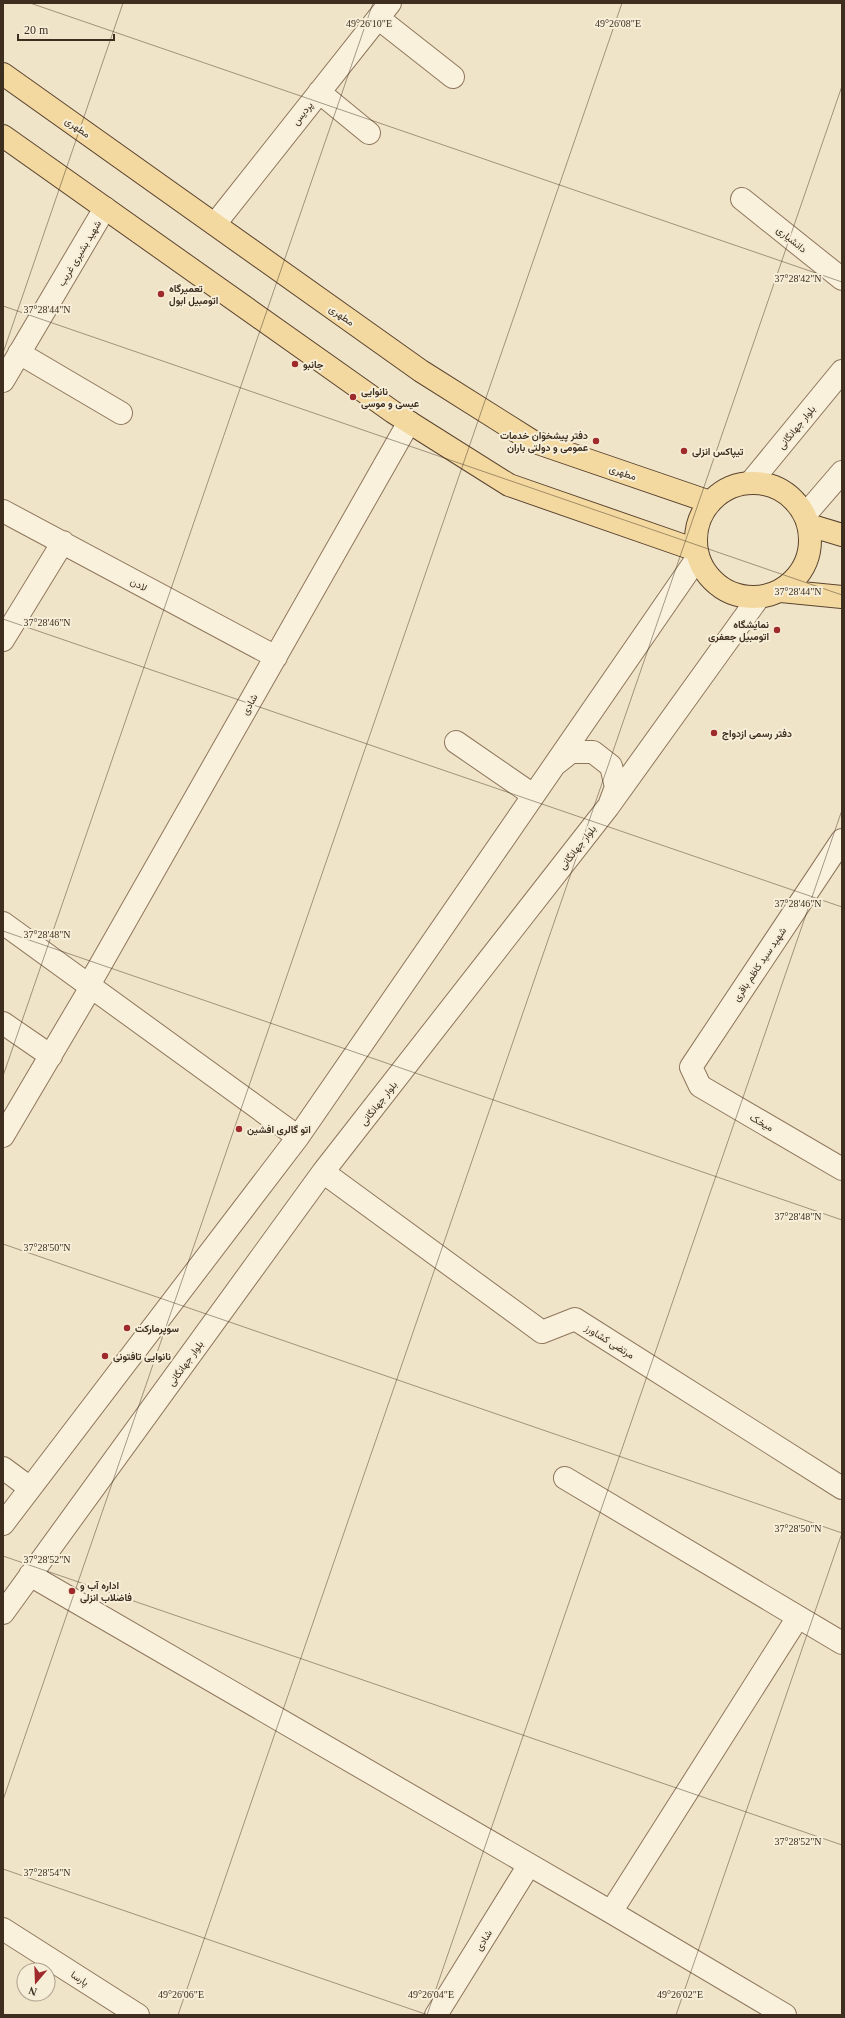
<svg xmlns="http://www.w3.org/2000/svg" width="845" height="2018" font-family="'Times New Roman',Vazirmatn,serif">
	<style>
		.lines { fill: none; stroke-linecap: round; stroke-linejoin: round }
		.minor-casing { stroke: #8d765c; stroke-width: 24 }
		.major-casing { stroke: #5b4430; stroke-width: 24 }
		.minor { stroke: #faf1dc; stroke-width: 22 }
		.major { stroke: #f3d9a0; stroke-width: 22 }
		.ticks { fill: none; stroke: #3d2e20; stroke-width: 1; stroke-opacity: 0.45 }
		.poi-dot { fill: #9e2a2b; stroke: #f7eed8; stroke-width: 1.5 }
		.labels { text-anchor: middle; stroke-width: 4; stroke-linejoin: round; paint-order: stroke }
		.street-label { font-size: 10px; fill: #3d2e20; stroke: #f7eed8 }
		.poi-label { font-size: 10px; font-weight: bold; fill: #3d2e20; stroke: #f7eed8; text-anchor: start }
		.ticks-label { font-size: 10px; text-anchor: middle; fill: #3d2e20; stroke: #f7eed8; stroke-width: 4; stroke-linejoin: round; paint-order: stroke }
	</style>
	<rect width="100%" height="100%" fill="#f0e4c8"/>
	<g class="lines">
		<defs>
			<path id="minor" d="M378,18L453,77
				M319,92L369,133
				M742,199L842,279
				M215,224L390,3
				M19,353L121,413
				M3,381L105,208
				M750,483L842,371
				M3,511L276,657
				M805,515L842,472
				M3,640L63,542
				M456,742L533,795
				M556,764L571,752H593L611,766L616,787L610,803
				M842,840L691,1067L700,1086L842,1169
				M3,923L298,1137
				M89,985L409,422
				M3,1023L51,1056
				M3,1136L91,987
				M323,1172L542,1332L575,1319L842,1488
				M3,1468L30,1488
				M565,1478L842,1643
				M3,1524L298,1137L698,557
				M30,1575L611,1912L785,2015
				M3,1613L323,1172L608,807L759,597
				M611,1912L798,1617
				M3,1929L138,2015
				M436,2015L529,1865"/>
			<path id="major" d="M3,74L421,371L532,441L710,502
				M3,136L393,412L509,485L696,550
				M696 540a57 57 0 1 1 114 0a57 57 0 1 1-114 0Z
				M809,525L842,535
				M781,591L842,597"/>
		</defs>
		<use href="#minor" class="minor-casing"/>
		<use href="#major" class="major-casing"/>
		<use href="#minor" class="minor"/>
		<use href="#major" class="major"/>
	</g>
	<path class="ticks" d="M30,3L842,282M3,306L842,595M3,353L123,3M3,619L842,907M3,931L842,1220M3,1076L373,3M3,1244L842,1533M3,1556L842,1845M3,1800L622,3M3,1869L428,2015M178,2015L842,86M427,2015L842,810M676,2015L842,1533"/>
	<g class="poi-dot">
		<circle cx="161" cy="294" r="4"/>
		<circle cx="295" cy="364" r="4"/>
		<circle cx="353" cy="397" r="4"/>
		<circle cx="596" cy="441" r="4"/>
		<circle cx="684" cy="451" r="4"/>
		<circle cx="777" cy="630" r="4"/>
		<circle cx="714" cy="733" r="4"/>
		<circle cx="239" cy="1129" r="4"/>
		<circle cx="127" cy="1328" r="4"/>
		<circle cx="105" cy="1356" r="4"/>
		<circle cx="72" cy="1591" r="4"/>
	</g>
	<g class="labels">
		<g class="street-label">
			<text transform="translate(302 113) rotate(-52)" y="4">پردیس</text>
			<text transform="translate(78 127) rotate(35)" y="4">مطهری</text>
			<text transform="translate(792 239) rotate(39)" y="4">دانشیاری</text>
			<text transform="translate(79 253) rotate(-59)" y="4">شهید بشیری غریب</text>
			<text transform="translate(342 315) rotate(35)" y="4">مطهری</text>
			<text transform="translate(796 427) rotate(-51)" y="4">بلوار جهانگانی</text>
			<text transform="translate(623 472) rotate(19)" y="4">مطهری</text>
			<text transform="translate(139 584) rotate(28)" y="4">لادن</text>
			<text transform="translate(249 704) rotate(-60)" y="4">شادی</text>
			<text transform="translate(577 847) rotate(-52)" y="4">بلوار جهانگانی</text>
			<text transform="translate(759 964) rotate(-56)" y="4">شهید سید کاظم باقری</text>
			<text transform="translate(378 1103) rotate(-52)" y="4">بلوار جهانگانی</text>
			<text transform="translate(762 1122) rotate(30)" y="4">میخک</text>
			<text transform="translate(610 1341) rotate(32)" y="4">مرتضی کشاورز</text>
			<text transform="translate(185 1363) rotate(-54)" y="4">بلوار جهانگانی</text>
			<text transform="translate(483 1940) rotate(-58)" y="4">شادی</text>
			<text transform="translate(80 1978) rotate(33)" y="4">پارسا</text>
		</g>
		<g class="poi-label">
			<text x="169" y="292">تعمیرگاه<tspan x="169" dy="12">اتومبیل ابول</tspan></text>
			<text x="303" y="368">جانبو</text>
			<text x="361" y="395">نانوایی<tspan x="361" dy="12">عیسی و موسی</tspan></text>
			<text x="588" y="439" text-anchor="end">دفتر پیشخوان خدمات<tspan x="588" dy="12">عمومی و دولتی باران</tspan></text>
			<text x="692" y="455">تیپاکس انزلی</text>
			<text x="769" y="628" text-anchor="end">نمایشگاه<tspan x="769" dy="12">اتومبیل جعفری</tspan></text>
			<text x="722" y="737">دفتر رسمی ازدواج</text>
			<text x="247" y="1133">اتو گالری افشین</text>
			<text x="135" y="1332">سوپرمارکت</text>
			<text x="113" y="1360">نانوایی تافتونی</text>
			<text x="80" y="1589">اداره آب و<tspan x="80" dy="12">فاضلاب انزلی</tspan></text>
		</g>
	</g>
	<g class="ticks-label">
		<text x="369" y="27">49°26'10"E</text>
		<text x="618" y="27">49°26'08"E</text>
		<text x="798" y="282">37°28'42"N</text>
		<text x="47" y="313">37°28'44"N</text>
		<text x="798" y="595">37°28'44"N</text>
		<text x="47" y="626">37°28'46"N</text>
		<text x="798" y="907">37°28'46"N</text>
		<text x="47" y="938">37°28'48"N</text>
		<text x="798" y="1220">37°28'48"N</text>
		<text x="47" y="1251">37°28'50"N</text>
		<text x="798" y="1532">37°28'50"N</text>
		<text x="47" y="1563">37°28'52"N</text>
		<text x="798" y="1845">37°28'52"N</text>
		<text x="47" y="1876">37°28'54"N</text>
		<text x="181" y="1998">49°26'06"E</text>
		<text x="431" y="1998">49°26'04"E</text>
		<text x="680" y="1998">49°26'02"E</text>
	</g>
	<rect width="845" height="2018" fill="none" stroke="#3d2e20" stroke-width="8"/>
	<g transform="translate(36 1982) rotate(199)"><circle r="19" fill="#f7eed8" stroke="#ada18e"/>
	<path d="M0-3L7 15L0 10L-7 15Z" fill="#9e2a2b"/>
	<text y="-6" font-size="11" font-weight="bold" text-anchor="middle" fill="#3d2e20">N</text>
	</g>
	<path d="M18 34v6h96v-6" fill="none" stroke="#3d2e20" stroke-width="2"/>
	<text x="24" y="34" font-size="12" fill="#3d2e20" stroke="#f7eed8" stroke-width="3" paint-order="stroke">20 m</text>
</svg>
